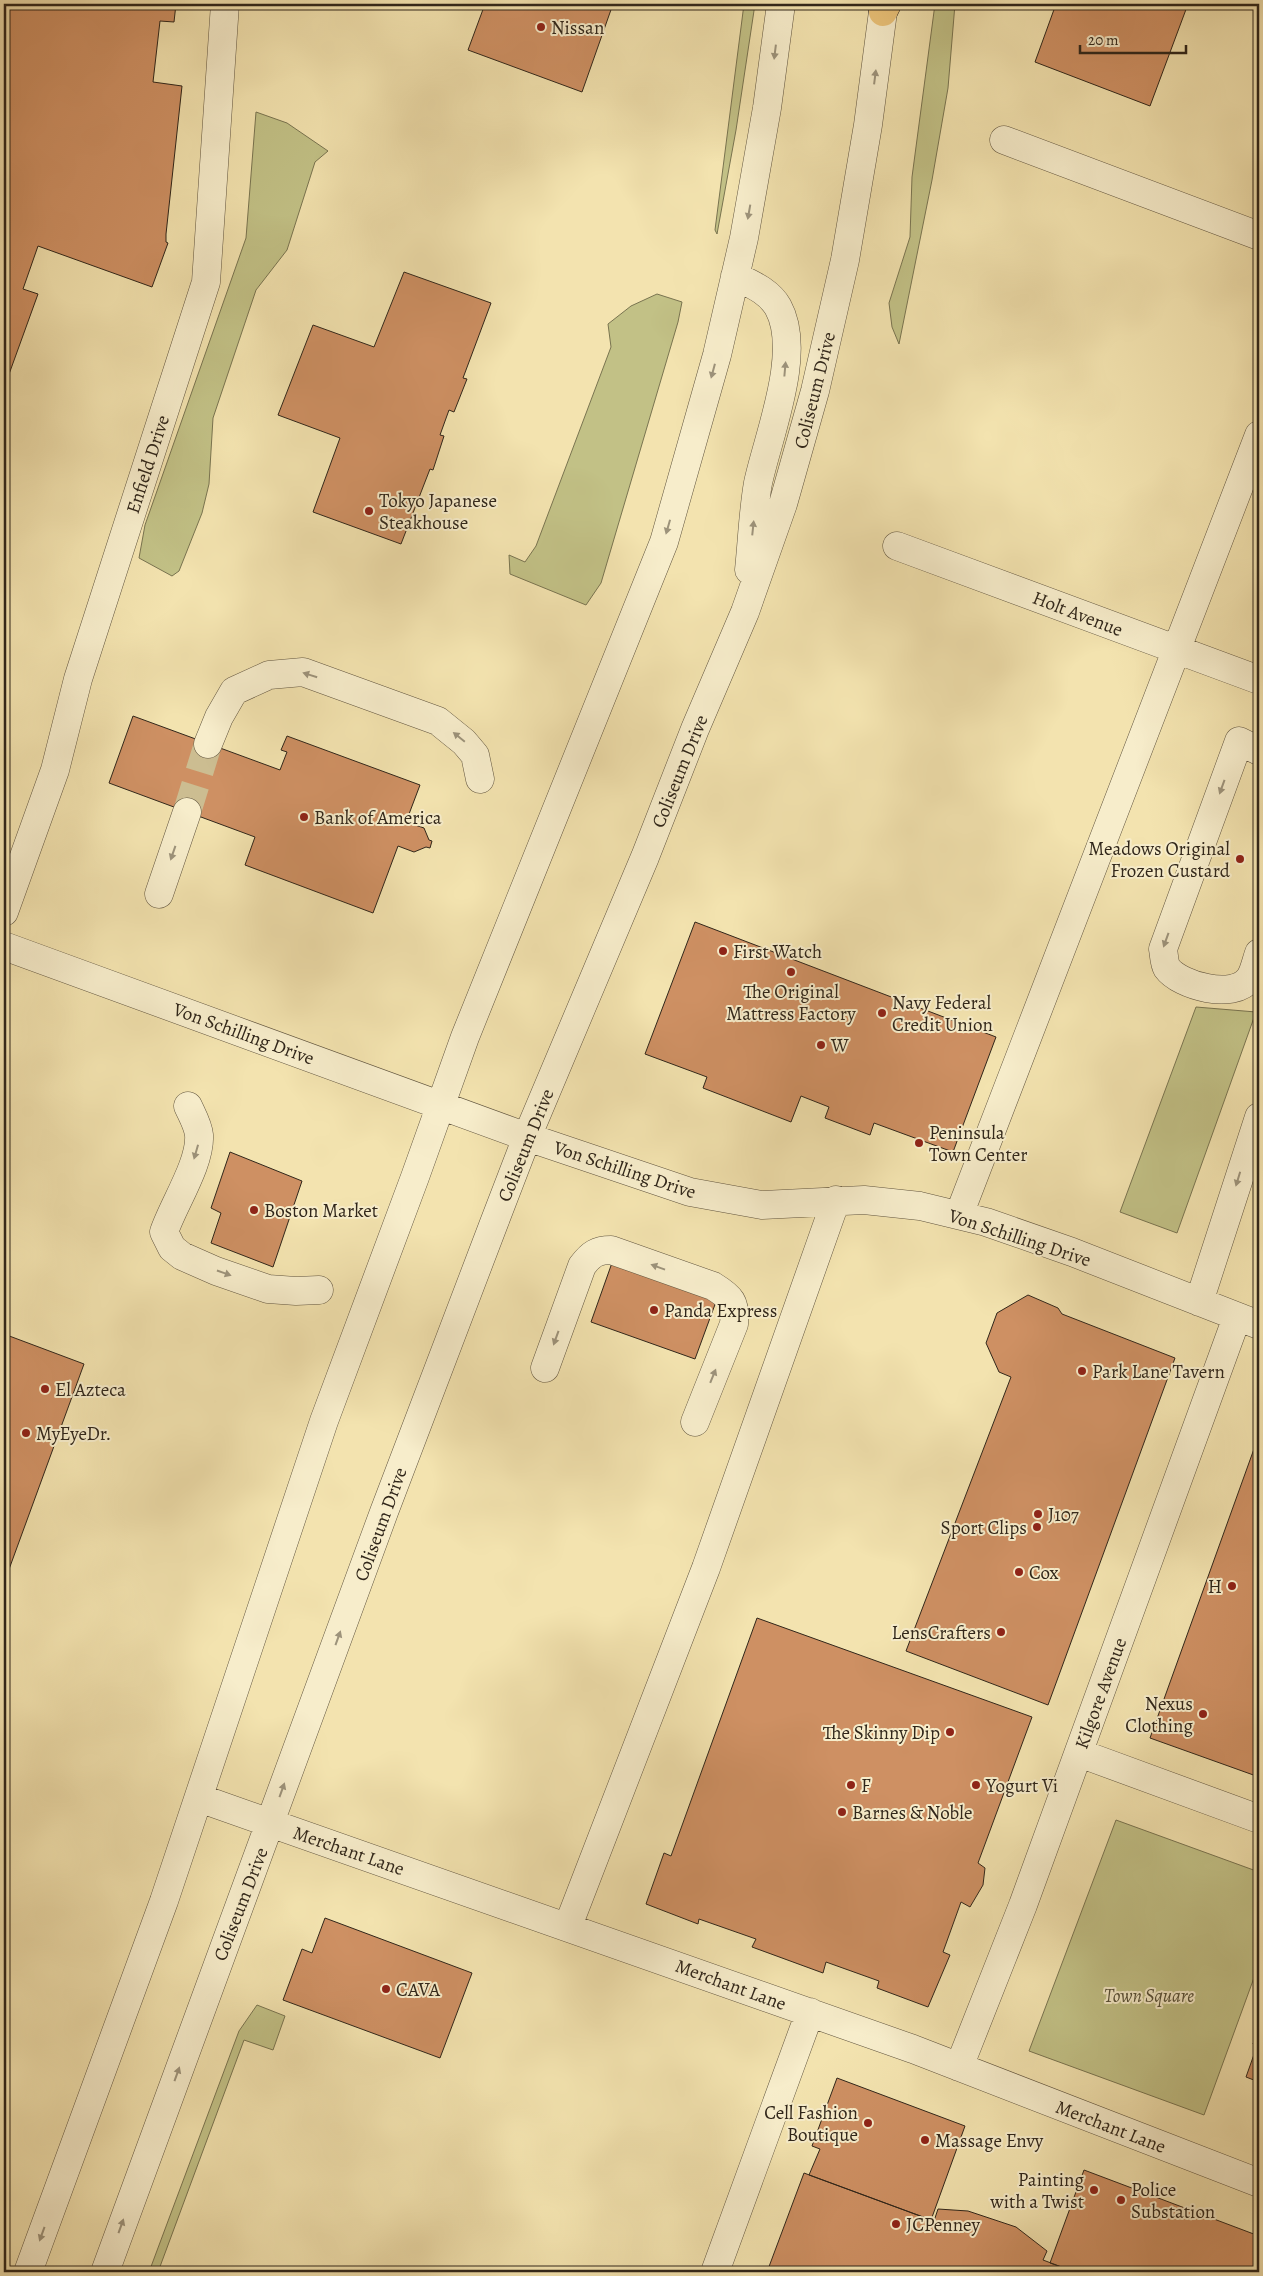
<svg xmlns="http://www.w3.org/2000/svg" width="1263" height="2276" font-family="Alegreya,serif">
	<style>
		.green { fill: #c2c186; stroke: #797450 }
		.building { fill: #ce9063; stroke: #30261a }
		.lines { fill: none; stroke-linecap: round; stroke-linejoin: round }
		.minor-tunnel { stroke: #ccbd91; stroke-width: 28; stroke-dasharray: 28 14; stroke-linecap: butt }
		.minor-casing { stroke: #61553f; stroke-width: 29 }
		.major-casing { stroke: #30261a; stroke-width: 29 }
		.minor { stroke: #f7edcb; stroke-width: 28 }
		.major { stroke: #eac278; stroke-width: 28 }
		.oneway { fill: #9d937b }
		.poi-dot { fill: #8f2418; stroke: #f7edcb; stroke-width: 2 }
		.labels { text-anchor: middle; stroke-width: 4; stroke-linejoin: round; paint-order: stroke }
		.poi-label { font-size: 19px; fill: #30261a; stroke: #f7edcb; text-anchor: start }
		.street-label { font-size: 19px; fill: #30261a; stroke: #f7edcb }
		.park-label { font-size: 19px; font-style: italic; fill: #544d35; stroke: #f7edcb }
	</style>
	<rect width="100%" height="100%" fill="#f3e3af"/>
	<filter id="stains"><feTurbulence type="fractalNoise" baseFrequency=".004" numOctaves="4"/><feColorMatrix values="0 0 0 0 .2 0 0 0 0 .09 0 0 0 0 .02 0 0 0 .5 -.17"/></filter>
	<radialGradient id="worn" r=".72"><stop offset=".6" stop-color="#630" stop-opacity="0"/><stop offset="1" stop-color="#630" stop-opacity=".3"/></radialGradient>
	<path class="green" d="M744,4H755L736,130L717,234L715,230Z
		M935,4H955L948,88L932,180L899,344L892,327L889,303L910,237L912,177Z
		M256,112L287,123L328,151L315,162L287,250L256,290L213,418L209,484L202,513L179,571L172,576L139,558L145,525L246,238Z
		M657,294L682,302L678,322L601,583L586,605L510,574L509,555L525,562L536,546L611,347L608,324L631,306Z
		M1196,1007L1256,1012L1177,1233L1120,1212Z
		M1116,1820L1259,1872V1964L1204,2115L1029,2051Z
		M257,2005L285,2016L273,2050L244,2040L158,2272H149L239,2031Z"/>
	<path class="building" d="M4,4H176L174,22L160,21L153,82L182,86L166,234V242L168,243L152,287L38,246L23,289L38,294L4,388Z
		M485,4H613L582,92L468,50Z
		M1056,4H1188L1150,106L1035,62Z
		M404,272L491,303L463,378L467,379L454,412L449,410L440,435L444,436L433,470L430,469L401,544L313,512L340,438L278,415L313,325L374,347Z
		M133,716L280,770L287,752L281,750L287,736L420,785L406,822L424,828L429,840L432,841L430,848L426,847L414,852L398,846L373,913L245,865L255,837L109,783Z
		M695,922L996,1037L953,1152L874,1123L870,1135L825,1118L829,1107L801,1096L791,1122L703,1088L707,1077L645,1054Z
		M230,1152L302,1181L273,1267L211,1243L221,1213L211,1208Z
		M613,1260L717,1299L695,1359L591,1322Z
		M1028,1295L1058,1308L1062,1314L1175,1358L1048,1705L906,1651L1011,1377L999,1372L986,1343L997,1313Z
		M4,1334L84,1364L4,1583Z
		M1259,1435V1777L1150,1738Z
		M757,1618L1032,1717L978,1863L985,1868L983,1885L970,1907L961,1902L943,1952L950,1955L928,2007L877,1988L879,1981L826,1962L823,1973L752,1947L756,1939L699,1919L698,1924L646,1904L664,1853L671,1856Z
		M325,1918L472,1973L440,2058L283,2000L302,1949L312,1953Z
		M1259,2026V2082L1246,2077L1257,2046L1253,2044Z
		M837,2078L965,2126L931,2220L809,2175L820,2149L812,2146Z
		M1084,2170L1259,2236V2272H1075L1050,2263Z
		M804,2173L934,2221L938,2209L968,2211L1016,2227L1047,2251L1043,2260L1075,2272H767Z"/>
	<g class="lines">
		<path class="minor-tunnel" d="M187,812L208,744"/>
		<defs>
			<path id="minor" d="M1004,140L1259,236
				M735,276C751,284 769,291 778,307C803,352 768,436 758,483C753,511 752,542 749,570
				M897,546L1259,680
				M208,744L219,717L234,691L269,675L303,672L438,721L464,742L475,755L480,779
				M1259,751L1239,741L1163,949C1164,954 1164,963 1167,968C1180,986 1234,1000 1249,979C1254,973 1256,961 1259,953
				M159,894L187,812
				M4,912L55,770L78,679L206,282L225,4
				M4,946L527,1137L690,1192L762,1205L864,1200L920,1206L986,1222L1072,1252L1259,1325
				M188,1106C192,1115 198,1125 199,1135C201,1163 173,1205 164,1232L172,1248L182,1256L216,1271L268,1289L296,1291L319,1290
				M959,1215L1259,435
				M1199,1302L1259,1117
				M545,1368L582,1266C591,1254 597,1250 611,1250L713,1286C731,1297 736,1302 734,1324L695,1422
				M1079,1753L1259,1819
				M199,1798L913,2049L1259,2183
				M568,1926L706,1568L836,1200
				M959,2067L1023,1905L1237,1317
				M28,2272L164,1901L324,1421L415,1177L465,1037L664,542L717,355L744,238L767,108L781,4
				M105,2272L384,1512L494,1223L527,1137L645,857L695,729L745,612L783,504L815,391L845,260L868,125L884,4
				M715,2272L810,2012"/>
			<path id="major" d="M883,12L887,4"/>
		</defs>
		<use href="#minor" class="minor-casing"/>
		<use href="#major" class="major-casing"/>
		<use href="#minor" class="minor"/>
		<use href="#major" class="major"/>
	</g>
	<defs><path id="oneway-solid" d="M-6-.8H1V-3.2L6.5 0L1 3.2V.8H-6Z" transform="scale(1.25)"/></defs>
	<g class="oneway">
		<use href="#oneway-solid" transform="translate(775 52) rotate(97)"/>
		<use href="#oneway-solid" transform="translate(875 77) rotate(-83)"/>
		<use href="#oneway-solid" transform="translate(749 212) rotate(100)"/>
		<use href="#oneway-solid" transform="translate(785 369) rotate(-85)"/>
		<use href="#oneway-solid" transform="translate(713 371) rotate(105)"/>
		<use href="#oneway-solid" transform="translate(668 527) rotate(106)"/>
		<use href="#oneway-solid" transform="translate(753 528) rotate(-84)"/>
		<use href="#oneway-solid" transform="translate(310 675) rotate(-163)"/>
		<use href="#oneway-solid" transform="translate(459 737) rotate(-141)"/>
		<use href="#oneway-solid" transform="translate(1222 787) rotate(110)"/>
		<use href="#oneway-solid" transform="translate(173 853) rotate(109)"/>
		<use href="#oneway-solid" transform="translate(1166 940) rotate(110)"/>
		<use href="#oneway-solid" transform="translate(196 1152) rotate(106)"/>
		<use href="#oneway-solid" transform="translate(1238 1179) rotate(107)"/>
		<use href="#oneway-solid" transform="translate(658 1267) rotate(-160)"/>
		<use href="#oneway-solid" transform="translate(224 1273) rotate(19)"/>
		<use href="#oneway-solid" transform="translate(556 1338) rotate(110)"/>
		<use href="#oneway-solid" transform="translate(713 1376) rotate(-68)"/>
		<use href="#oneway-solid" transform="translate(338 1638) rotate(-70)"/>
		<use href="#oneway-solid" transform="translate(282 1790) rotate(-70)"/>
		<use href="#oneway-solid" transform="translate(177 2074) rotate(-70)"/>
		<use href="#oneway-solid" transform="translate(121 2226) rotate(-70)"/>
		<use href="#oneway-solid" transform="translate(42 2234) rotate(110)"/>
	</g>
	<g class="poi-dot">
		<circle cx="541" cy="27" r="5"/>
		<circle cx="369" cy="511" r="5"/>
		<circle cx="304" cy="817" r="5"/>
		<circle cx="1240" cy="859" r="5"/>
		<circle cx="723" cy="951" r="5"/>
		<circle cx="791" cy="972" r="5"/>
		<circle cx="882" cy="1013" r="5"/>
		<circle cx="821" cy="1045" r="5"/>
		<circle cx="919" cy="1143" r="5"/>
		<circle cx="254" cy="1210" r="5"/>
		<circle cx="654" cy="1310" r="5"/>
		<circle cx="1082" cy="1371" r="5"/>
		<circle cx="45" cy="1389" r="5"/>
		<circle cx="26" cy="1433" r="5"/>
		<circle cx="1038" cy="1514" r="5"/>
		<circle cx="1037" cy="1527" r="5"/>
		<circle cx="1019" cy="1572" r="5"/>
		<circle cx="1232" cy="1586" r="5"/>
		<circle cx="1001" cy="1632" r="5"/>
		<circle cx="1203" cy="1714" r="5"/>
		<circle cx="950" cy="1732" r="5"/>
		<circle cx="851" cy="1785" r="5"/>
		<circle cx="976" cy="1785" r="5"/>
		<circle cx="842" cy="1812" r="5"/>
		<circle cx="386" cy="1989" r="5"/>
		<circle cx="868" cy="2123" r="5"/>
		<circle cx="925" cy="2140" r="5"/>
		<circle cx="1094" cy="2190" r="5"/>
		<circle cx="1121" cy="2200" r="5"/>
		<circle cx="896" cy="2224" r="5"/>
	</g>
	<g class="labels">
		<g class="poi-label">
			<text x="551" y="34">Nissan</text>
			<text x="379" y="507">Tokyo Japanese<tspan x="379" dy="22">Steakhouse</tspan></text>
			<text x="314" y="824">Bank of America</text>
			<text x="1230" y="855" text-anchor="end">Meadows Original<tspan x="1230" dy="22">Frozen Custard</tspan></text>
			<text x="733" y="958">First Watch</text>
			<text x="791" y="998" text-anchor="middle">The Original<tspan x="791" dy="22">Mattress Factory</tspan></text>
			<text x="892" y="1009">Navy Federal<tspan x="892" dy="22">Credit Union</tspan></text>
			<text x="831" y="1052">W</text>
			<text x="929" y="1139">Peninsula<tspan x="929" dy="22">Town Center</tspan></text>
			<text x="264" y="1217">Boston Market</text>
			<text x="664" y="1317">Panda Express</text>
			<text x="1092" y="1378">Park Lane Tavern</text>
			<text x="55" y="1396">El Azteca</text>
			<text x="36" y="1440">MyEyeDr.</text>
			<text x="1048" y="1521">J107</text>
			<text x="1027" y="1534" text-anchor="end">Sport Clips</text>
			<text x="1029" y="1579">Cox</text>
			<text x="1222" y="1593" text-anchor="end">H</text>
			<text x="991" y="1639" text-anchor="end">LensCrafters</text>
			<text x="1193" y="1710" text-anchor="end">Nexus<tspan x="1193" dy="22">Clothing</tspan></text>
			<text x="940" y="1739" text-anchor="end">The Skinny Dip</text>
			<text x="861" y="1792">F</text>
			<text x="986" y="1792">Yogurt Vi</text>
			<text x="852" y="1819">Barnes &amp; Noble</text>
			<text x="396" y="1996">CAVA</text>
			<text x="858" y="2119" text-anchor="end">Cell Fashion<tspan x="858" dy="22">Boutique</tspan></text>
			<text x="935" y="2147">Massage Envy</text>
			<text x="1084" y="2186" text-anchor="end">Painting<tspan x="1084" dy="22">with a Twist</tspan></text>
			<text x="1131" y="2196">Police<tspan x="1131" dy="22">Substation</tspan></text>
			<text x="906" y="2231">JCPenney</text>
		</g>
		<g class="street-label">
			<text transform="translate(814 390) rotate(-76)" y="7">Coliseum Drive</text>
			<text transform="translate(147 464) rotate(-72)" y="7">Enfield Drive</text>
			<text transform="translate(1078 613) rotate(21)" y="7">Holt Avenue</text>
			<text transform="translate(679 771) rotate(-68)" y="7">Coliseum Drive</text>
			<text transform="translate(244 1033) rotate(20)" y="7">Von Schilling Drive</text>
			<text transform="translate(525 1145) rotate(-68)" y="7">Coliseum Drive</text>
			<text transform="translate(625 1169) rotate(18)" y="7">Von Schilling Drive</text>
			<text transform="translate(1020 1237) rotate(18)" y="7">Von Schilling Drive</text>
			<text transform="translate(380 1524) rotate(-70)" y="7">Coliseum Drive</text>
			<text transform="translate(1100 1693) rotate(-70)" y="7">Kilgore Avenue</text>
			<text transform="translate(349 1850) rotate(19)" y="7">Merchant Lane</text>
			<text transform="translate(240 1904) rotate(-69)" y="7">Coliseum Drive</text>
			<text transform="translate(731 1984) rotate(20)" y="7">Merchant Lane</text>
			<text transform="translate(1111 2126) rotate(21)" y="7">Merchant Lane</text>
		</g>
		<g class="park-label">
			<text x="1149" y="2002">Town Square</text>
		</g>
	</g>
	<rect width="1263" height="2276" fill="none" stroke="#f3e3af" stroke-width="20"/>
	<rect x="5" y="5" width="1253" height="2266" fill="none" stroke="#30261a" stroke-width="2.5"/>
	<rect x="10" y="10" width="1243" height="2256" fill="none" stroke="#30261a"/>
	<path d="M1080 45v8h106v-8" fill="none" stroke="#30261a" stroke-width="2.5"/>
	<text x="1088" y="45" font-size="15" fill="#30261a" stroke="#f7edcb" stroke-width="4" paint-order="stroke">20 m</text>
	<rect width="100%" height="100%" filter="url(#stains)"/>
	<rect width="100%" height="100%" fill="url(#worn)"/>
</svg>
